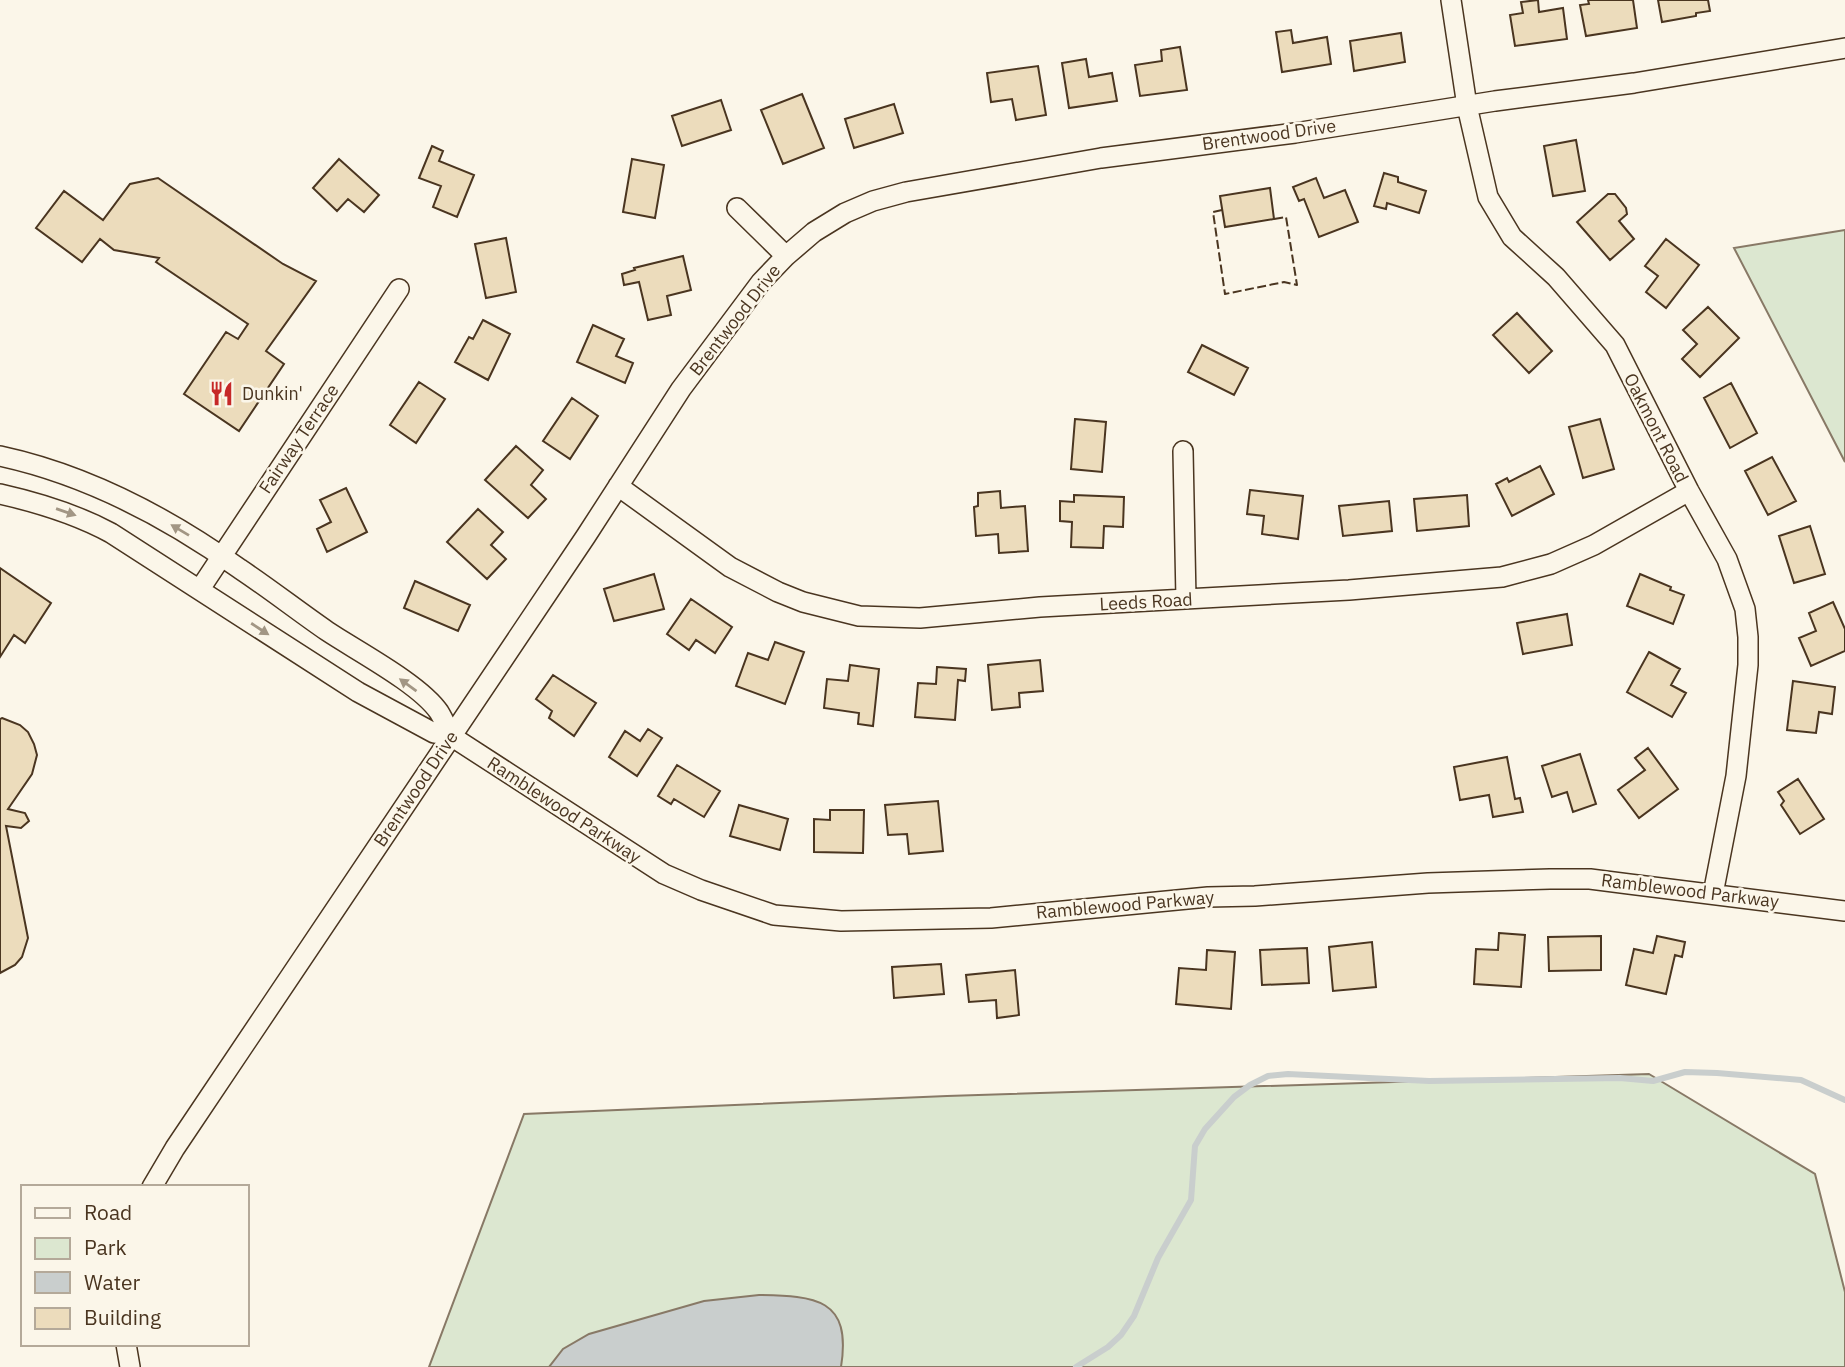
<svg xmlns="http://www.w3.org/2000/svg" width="1845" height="1367" font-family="'IBM Plex Sans',sans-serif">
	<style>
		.green { fill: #dce7d0; stroke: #887966; stroke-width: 2 }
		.water { fill: #c9cecd; stroke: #887966; stroke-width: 2 }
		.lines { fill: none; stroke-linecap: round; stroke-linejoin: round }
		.stream { stroke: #c9cecd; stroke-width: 6 }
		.building { fill: #ecdcbc; stroke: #4a3520; stroke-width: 2 }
		.street-casing { stroke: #4a3520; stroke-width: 22 }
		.street { stroke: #fbf6e9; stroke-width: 19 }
		.fence { stroke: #4a3520; stroke-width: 2; stroke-dasharray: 9 3.5; stroke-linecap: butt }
		.oneway { fill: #a29684 }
		.labels { text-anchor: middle; stroke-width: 5; stroke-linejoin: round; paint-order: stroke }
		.street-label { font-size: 18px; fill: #4a3520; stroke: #fbf6e9 }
		.poi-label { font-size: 18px; fill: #4a3520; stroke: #fbf6e9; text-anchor: start }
	</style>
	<rect width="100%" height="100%" fill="#fbf6e9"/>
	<path class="green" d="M1845,230V462L1734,248Z
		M1649,1074L1815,1174L1845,1292V1367H429L524,1114L947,1096Z"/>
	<path class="water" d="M759,1295C815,1296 852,1298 841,1367H549L563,1349L589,1334L704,1301Z"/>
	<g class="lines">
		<path class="stream" d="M1076,1367L1108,1347L1121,1335L1134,1316L1158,1258L1191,1200L1195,1146L1205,1129L1234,1097L1250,1085L1268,1076L1288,1074L1429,1081L1620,1078L1653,1081L1685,1072L1717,1073L1801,1080L1845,1100"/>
	</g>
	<path class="building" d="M1538,0L1539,12L1563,8L1567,39L1515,46L1510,15L1523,13L1521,2Z
		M1588,0H1633L1637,28L1586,36L1580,5L1589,4Z
		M1658,0H1708L1710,11L1696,13V16L1662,22Z
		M1291,30L1293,43L1327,37L1331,64L1282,72L1276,32Z
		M1401,33L1405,62L1354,71L1350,41Z
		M1180,47L1187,90L1140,96L1135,65L1162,61L1161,50Z
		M1086,59L1089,77L1112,73L1117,101L1069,108L1062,63Z
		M1038,66L1046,115L1016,120L1012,99L991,102L987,73Z
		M802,94L824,148L783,164L761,110Z
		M721,100L731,130L682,146L672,116Z
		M894,104L903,133L854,148L845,119Z
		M1576,140L1585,191L1553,196L1544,146Z
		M432,146L443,151L439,161L474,175L457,217L433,207L441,186L419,178Z
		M339,159L379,195L364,212L348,199L337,211L313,188Z
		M632,159L664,165L655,218L623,212Z
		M1384,173L1398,177V182L1426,191L1419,213L1387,203L1386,209L1374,206Z
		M158,178L283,264L316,281L266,351L284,364L239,431L184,394L226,332L238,339L248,324L156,262L159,258L114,250L100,239L82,262L36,228L64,191L103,220L130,184Z
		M1316,178L1324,198L1345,190L1358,222L1319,237L1304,199L1299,201L1293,187Z
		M1270,188L1274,219L1225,227L1220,196Z
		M1608,194H1615L1626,208L1627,214L1619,221L1634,239L1610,260L1577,222Z
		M506,238L516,292L486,298L475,244Z
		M1666,239L1699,265L1666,308L1646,292L1658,276L1645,266Z
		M683,256L691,290L667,296L671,315L648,320L639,282L624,285L622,274L635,270L634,268Z
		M1708,307L1739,338L1700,377L1682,359L1697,344L1683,330Z
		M1517,313L1552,351L1529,373L1493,335Z
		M483,320L510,334L488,380L455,362L469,337L473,339Z
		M593,325L624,339L616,356L633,363L625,383L577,362Z
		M1202,345L1248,368L1234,395L1188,372Z
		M419,382L445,399L416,443L390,425Z
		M1731,383L1757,433L1730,448L1704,398Z
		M572,398L598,416L570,459L543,441Z
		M1075,419L1106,422L1102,472L1071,469Z
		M1600,419L1614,469L1583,478L1569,427Z
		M516,446L543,470L531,485L546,499L528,518L485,480Z
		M1772,457L1796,501L1768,515L1745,471Z
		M1540,466L1554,494L1512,516L1496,484L1507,478L1509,482Z
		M346,488L367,532L327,552L317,529L331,522L320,500Z
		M1250,490L1303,496L1298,539L1262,534L1264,516L1247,514Z
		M1000,491L1001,508L1025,506L1028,551L999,553L998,534L976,536L974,507L978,506V493Z
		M1074,495L1124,497L1123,527L1104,526L1103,548L1071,547L1072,522L1060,521V501L1074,502Z
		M1467,495L1469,526L1417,531L1414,499Z
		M1389,501L1392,531L1343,536L1339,506Z
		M478,509L503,532L491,545L506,559L487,579L447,542Z
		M1810,526L1825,574L1794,583L1779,536Z
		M0,568L51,603L25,643L14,635L0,657Z
		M654,574L664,609L614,621L604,589Z
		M1640,574L1671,587L1670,590L1684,595L1673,624L1627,606Z
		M415,581L470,605L458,631L404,608Z
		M691,599L732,627L715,653L696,640L689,650L667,634Z
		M1833,602L1845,629V651L1811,666L1799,638L1816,631L1809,613Z
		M1567,614L1572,645L1523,654L1517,623Z
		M775,642L804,652L785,704L736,686L748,653L768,660Z
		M1649,652L1680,669L1671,685L1686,693L1672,717L1627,692Z
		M1040,660L1043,691L1019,693L1020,707L992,710L988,665Z
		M850,665L879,669L873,726L858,724L859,713L824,708L827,679L848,681Z
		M937,667L966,669L965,681L958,680L955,720L915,717L918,683L936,684Z
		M553,675L596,703L574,736L549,718L552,711L536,699Z
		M1793,681L1835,687L1832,714L1819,712L1816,733L1787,730Z
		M2,718L20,725L28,732L34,744L37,755L32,774L8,809L25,813L29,821L21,828L6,826L28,938L22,957L15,965L0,973V719Z
		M648,729L662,738L637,776L609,757L625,731L640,741Z
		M1648,748L1678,789L1639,818L1618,790L1645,770L1635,758Z
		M1580,754L1596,804L1573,812L1567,792L1552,797L1542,766Z
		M1507,757L1515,799L1520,798L1523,812L1493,817L1489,795L1460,800L1454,767Z
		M677,765L720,791L704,817L674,799L671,804L658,796Z
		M1798,779L1824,819L1800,834L1781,805L1784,801L1778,792Z
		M938,801L943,851L909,854L907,834L888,835L885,805Z
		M739,805L788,819L780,850L730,836Z
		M830,810H864L863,853L814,852V819L830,820Z
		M1499,933L1525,935L1521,987L1474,984L1476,949L1498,950Z
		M1601,936V970L1549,971L1548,937Z
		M1657,936L1685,942L1682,957L1675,955L1666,994L1626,985L1634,949L1653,953Z
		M1372,942L1376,987L1333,991L1329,947Z
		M1307,948L1309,983L1262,985L1260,950Z
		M1207,950L1235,952L1231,1009L1176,1004L1179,968L1206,970Z
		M941,964L944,994L894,998L892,967Z
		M1015,970L1019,1015L997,1018L996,1000L969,1002L966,975Z"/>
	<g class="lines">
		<defs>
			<path id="street" d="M1451,0L1467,106L1488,197L1512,237L1556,277L1615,345L1689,491L1727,559L1745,609L1748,637V665L1736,776L1713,894
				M737,208L786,256
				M1183,451L1186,599
				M0,456C88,475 167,517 240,569C270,589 298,611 327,631C357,651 420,684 439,712C444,720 447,728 451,736
				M618,486L730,567L778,592L803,602L859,616L920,618L1040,607L1349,590L1502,577L1551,564L1594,545L1689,491
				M0,494C40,503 76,514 111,533L358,692L434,733L451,736L664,874L701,890L774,915L841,921L991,918L1208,897L1255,896L1428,883L1550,879H1590L1629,884L1845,911
				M200,589L399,289
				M152,1187L175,1148L586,536L681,389L761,282L786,256L814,232L845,213L873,201L906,192L1101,158L1295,133L1495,101L1634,83L1845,48
				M126,1344L130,1367"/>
		</defs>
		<use href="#street" class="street-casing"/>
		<use href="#street" class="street"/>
		<path class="fence" d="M1222,210L1213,212L1225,294L1284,282L1297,285L1286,217L1274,219"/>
	</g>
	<defs><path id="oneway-solid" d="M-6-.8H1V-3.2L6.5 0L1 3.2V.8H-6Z" transform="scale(1.75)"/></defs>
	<g class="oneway">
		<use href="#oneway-solid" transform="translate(66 512) rotate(19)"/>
		<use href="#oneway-solid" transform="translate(180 530) rotate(-149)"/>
		<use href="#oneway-solid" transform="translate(260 629) rotate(33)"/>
		<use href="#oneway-solid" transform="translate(408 685) rotate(-144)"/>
	</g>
	<defs>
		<symbol id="restaurant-bare" viewBox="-9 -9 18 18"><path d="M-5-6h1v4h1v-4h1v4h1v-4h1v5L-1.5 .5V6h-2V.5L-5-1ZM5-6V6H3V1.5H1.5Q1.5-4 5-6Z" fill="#c62828" stroke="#fbf6e9" stroke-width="2.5" paint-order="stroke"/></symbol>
	</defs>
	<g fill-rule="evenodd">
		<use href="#restaurant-bare" x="204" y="376" width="35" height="35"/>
	</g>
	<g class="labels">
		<g class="street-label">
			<text transform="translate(1269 135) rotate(-8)" y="6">Brentwood Drive</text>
			<text transform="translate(735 320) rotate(-52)" y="6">Brentwood Drive</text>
			<text transform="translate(1656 428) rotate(63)" y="6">Oakmont Road</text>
			<text transform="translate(299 439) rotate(-56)" y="6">Fairway Terrace</text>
			<text transform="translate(1146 602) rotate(-3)" y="6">Leeds Road</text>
			<text transform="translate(416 789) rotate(-56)" y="6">Brentwood Drive</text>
			<text transform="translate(564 810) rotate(33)" y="6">Ramblewood Parkway</text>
			<text transform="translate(1690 891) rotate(7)" y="6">Ramblewood Parkway</text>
			<text transform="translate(1125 905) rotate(-5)" y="6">Ramblewood Parkway</text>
		</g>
		<g class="poi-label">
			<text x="242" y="400">Dunkin'</text>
		</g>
	</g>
	<rect x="21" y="1185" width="228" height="161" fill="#fbf6e9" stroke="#b4a999" stroke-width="2"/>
	<rect x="35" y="1208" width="35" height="10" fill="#fbf6e9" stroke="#b4a999" stroke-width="2"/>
	<text x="84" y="1220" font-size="21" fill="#4a3520">Road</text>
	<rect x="35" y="1238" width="35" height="21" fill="#dce7d0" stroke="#b4a999" stroke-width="2"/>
	<text x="84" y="1255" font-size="21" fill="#4a3520">Park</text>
	<rect x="35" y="1272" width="35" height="21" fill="#c9cecd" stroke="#b4a999" stroke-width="2"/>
	<text x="84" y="1290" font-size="21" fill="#4a3520">Water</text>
	<rect x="35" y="1308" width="35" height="21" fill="#ecdcbc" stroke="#b4a999" stroke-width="2"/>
	<text x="84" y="1325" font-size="21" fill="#4a3520">Building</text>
</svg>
